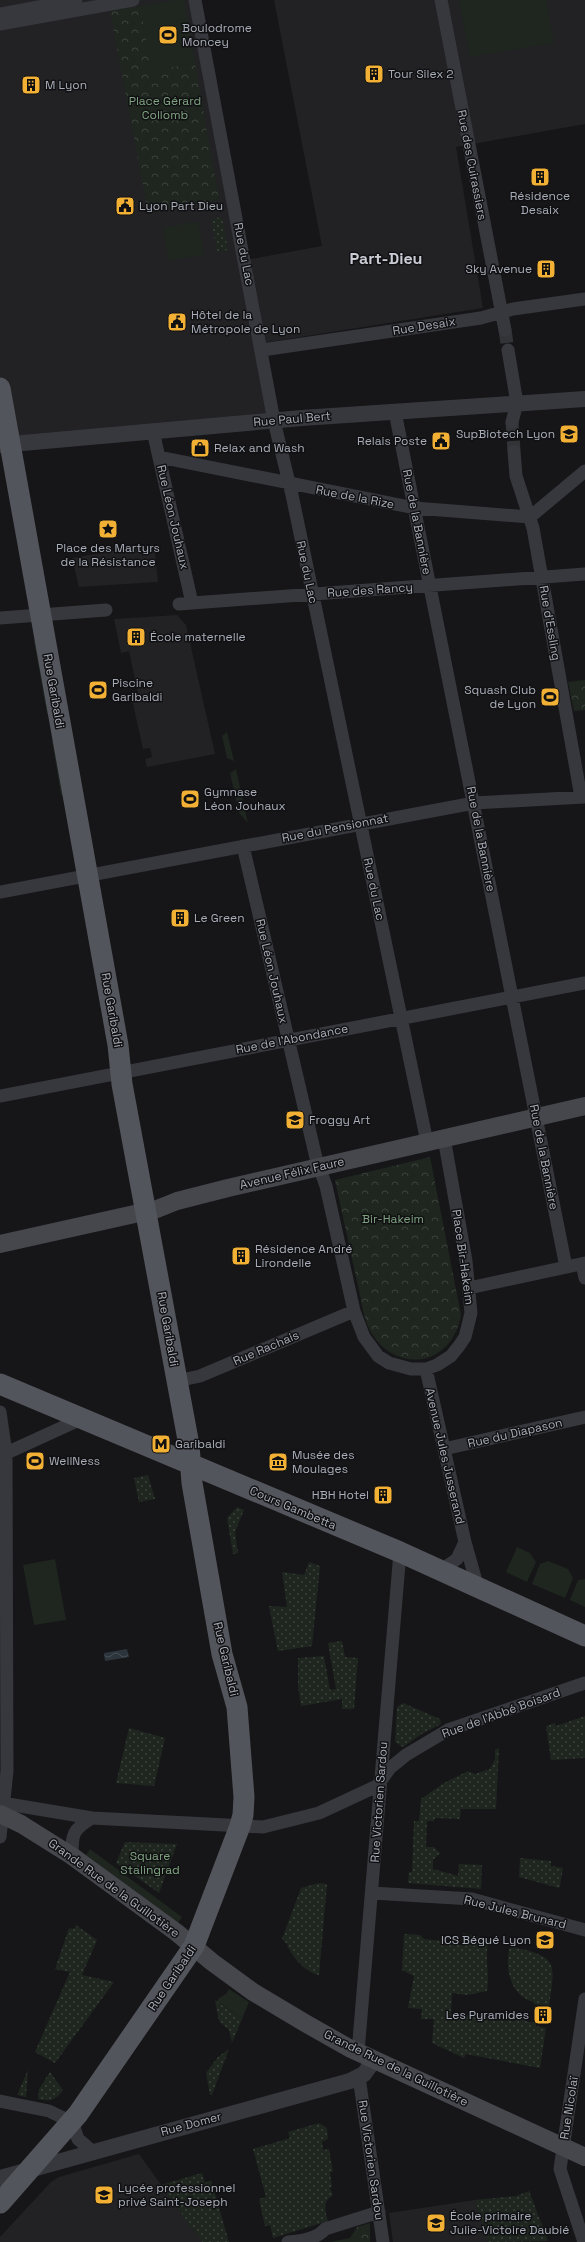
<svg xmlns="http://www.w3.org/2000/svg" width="585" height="2242" font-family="'Space Grotesk',sans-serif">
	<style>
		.built { fill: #222225 }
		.grass { fill: #1e261f }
		.forest { fill: url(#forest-crowns) }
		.garden { fill: url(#garden-dots) }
		.water { fill: url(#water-waves) }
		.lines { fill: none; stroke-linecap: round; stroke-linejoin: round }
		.minor-tunnel { stroke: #333438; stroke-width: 13; stroke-dasharray: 13 6; stroke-linecap: butt }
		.minor { stroke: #37383d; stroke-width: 13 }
		.tertiary { stroke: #37383d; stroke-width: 16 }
		.secondary { stroke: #45474d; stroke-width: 18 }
		.primary { stroke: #53555c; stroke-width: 21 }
		.labels { text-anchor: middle; stroke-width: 3; stroke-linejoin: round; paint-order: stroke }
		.poi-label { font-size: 12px; fill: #a8adb8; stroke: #111113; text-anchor: start }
		.park-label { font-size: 12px; fill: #7fa381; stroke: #111113 }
		.street-label { font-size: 12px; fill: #a8adb8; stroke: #111113 }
		.district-label { font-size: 16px; font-weight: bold; fill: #c9ccd4; stroke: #111113 }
	</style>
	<defs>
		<pattern id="forest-crowns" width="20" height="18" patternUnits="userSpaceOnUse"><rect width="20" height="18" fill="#1e261f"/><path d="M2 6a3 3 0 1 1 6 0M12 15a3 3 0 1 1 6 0" fill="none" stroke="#3c433d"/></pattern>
		<pattern id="garden-dots" width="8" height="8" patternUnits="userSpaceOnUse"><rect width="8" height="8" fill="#1e261f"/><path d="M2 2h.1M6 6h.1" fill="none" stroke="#3c433d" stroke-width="1.8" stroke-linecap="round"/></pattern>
		<pattern id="water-waves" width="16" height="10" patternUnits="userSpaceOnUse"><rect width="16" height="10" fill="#2c353c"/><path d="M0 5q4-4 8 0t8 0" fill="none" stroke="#485056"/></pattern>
	</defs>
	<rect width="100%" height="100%" fill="#161618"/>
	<path class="built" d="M0,0H191L240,261L322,246L274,0H585V124L456,147L483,308L256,344L269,428L0,450Z
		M154,544L158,582L79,587L72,558Z
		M177,615L186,625L215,754L147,767L145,759L152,757L150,748L143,749L132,699L139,698L129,651L121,653L114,619Z
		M139,2154L202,2242H0V2237L51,2182L59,2177Z
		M475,2200L488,2242H393L389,2213Z"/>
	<path class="grass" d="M175,0H184L195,63L152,71L140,6Z
		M459,0H546L554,43L470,57Z
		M198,221L204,254L169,261L163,228Z
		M34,641H37L50,714H47Z
		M227,732L234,761L227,758L222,736Z
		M55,740L65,795H61L52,741Z
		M236,769L248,823L239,813L230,773Z
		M517,1547L530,1553L536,1562L527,1582L506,1572Z
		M55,1559L66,1620L34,1625L23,1565Z
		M548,1561L568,1569L573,1578L565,1598L532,1584L540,1564Z
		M585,1579V1607L570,1600L578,1580Z
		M90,1849L182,1917L178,1923L86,1855Z
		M229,1989L249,2002L242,2019L217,2001L219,1998L226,1994Z"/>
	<path class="forest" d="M140,6L152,71L195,63L219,200L148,212L110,11Z
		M585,680V710L574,711L568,682Z
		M430,1157L461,1315C458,1333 448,1350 430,1357C404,1366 378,1350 368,1326C362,1313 361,1296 357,1282C350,1248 342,1214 335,1180Z
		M370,2223V2242H331L350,2238L357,2227Z"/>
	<path class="garden" d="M222,217L228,250L217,252L211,219Z
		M148,1475L155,1499L139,1502L134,1478Z
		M237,1507L244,1510L235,1532L238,1553L233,1554L227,1518Z
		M309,1562L320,1566L312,1646L278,1651L269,1606L287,1607L282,1572L304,1575Z
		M342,1641L345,1657L358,1658L354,1709H342V1699L301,1706L298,1686V1658L324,1656L330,1690L336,1689L328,1643Z
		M403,1703L440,1719L441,1724L420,1735L403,1747L395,1742L397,1707Z
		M585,1716V1758L551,1760L546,1726L555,1723L556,1726Z
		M129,1728L165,1738L154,1786L116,1783Z
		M499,1748L496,1809H461L460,1819L435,1818L434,1821H427L426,1847H434L440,1853L433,1860V1869L458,1876L459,1864L482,1865L481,1889L408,1883L409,1872H412L414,1821H419L421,1799L444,1783L468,1771L475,1774L490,1769L495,1759V1750Z
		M125,1842L177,1844L159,1893L116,1863Z
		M520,1858L551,1861V1866L563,1868L560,1886L559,1888L519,1877Z
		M319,1883L327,1884L319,1975C306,1973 294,1958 287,1946L288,1945L282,1939L301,1888Z
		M76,1925L97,1940L82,1975L114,1982L55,2063L35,2052L70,1972L55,1969L69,1928L74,1929Z
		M463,1933L489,1940C484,1958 490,1974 487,1991L467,1995L452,1993L451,2014L524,2019L526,2021L536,2023V2026L546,2028L540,2068L466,2054L464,2058L432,2043L434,2019H421L422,2009L408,2008L414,1976L402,1970L404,1934L420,1935L424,1939L444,1941L462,1945Z
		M510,1946C557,1958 556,1958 549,2006L534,2004V2002C510,1996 504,1967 510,1946Z
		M215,2000L242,2019L232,2043L229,2030L219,2021Z
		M229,2049L212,2095H210L206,2073L218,2057Z
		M28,2070L26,2097L17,2095Z
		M50,2072L63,2090C56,2100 51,2102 38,2099L39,2089Z
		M319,2123L327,2128L328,2139L322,2142L323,2150L329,2149L333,2172H330L332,2187L330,2188L333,2195C322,2202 325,2210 328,2221L273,2238L270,2225L265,2226L259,2199L266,2197L253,2149L290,2138L288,2132Z
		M202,2173L205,2183L211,2180L229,2242H202L161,2185Z
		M529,2191L548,2241L488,2242L475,2200L516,2196Z"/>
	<path class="water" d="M127,1649L129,1657L105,1661L104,1653Z"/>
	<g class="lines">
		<path class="minor-tunnel" d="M505,330L508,350
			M512,422L514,451"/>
		<path class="minor" d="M195,0L274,421L292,495L427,1142
			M441,0L505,330
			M0,14L76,0
			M0,24L133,0
			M262,350L481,318L513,309L585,299
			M508,350L517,403L512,422
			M395,412L566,1267
			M153,431L192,603
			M514,451L516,476L533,528L581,797
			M159,457L415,508L530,517L585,471
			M179,604L585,574
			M0,618L106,610
			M243,846L316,1158L326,1186L354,1311L364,1337L378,1356L389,1363L411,1369H426L437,1365L451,1356L459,1346L465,1337L471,1313L466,1261L444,1138
			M0,892L474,803L585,797
			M0,1096L585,983
			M582,1264L585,1278
			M469,1288L585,1263
			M426,1369L465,1542
			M177,1381L200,1376L354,1311
			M0,1412L6,1453L7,1771L0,1837
			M444,1449L585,1417
			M0,1456L81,1419
			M440,1571L457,1559L465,1542L478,1588
			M2,1803L92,1818L263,1827L319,1813L377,1786L390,1768L406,1755L448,1730L585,1683
			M72,1856C72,1834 72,1830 92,1818
			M372,1893L472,1899L585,1930
			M358,2052L400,1552
			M359,2077L383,2242
			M0,2101L49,2111L72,2122L78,2139L92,2151
			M288,2242C301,2241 317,2239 325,2229L379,2212
			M584,2242L560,2169L585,1999"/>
		<path class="tertiary" d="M0,445L302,418L585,399
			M0,2178L350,2081L364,2074L375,2059"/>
		<path class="secondary" d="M0,1244L157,1209L177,1201L228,1188L585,1106
			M0,1814L21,1824L72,1856L176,1932L212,1962L253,1992L305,2023L349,2048L585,2157"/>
		<path class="primary" d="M0,388L118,1045L122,1084L189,1445L192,1483L222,1654L237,1707L244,1797L243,1815L240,1826L194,1946L78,2114L0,2203
			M0,1384L400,1552L585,1636"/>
	</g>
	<defs>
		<symbol id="stadium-square" viewBox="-11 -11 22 22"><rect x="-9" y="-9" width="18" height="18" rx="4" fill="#f2b134" stroke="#111113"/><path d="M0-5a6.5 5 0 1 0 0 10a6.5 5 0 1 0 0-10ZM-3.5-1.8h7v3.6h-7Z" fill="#111"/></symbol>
		<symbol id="building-square" viewBox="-11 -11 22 22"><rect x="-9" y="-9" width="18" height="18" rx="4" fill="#f2b134" stroke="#111113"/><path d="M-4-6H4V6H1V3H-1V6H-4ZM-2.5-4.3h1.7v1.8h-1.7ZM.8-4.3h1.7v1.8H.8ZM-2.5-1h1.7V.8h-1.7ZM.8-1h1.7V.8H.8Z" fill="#111"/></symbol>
		<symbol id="civic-square" viewBox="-11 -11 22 22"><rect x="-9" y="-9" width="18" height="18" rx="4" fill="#f2b134" stroke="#111113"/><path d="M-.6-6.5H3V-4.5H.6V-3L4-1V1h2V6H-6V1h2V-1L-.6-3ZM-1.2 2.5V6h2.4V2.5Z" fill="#111"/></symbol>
		<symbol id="university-square" viewBox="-11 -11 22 22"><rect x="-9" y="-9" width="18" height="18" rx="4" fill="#f2b134" stroke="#111113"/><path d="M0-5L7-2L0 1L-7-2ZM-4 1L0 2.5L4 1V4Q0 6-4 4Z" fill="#111"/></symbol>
		<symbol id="shop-square" viewBox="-11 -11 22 22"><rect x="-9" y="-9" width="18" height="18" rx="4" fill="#f2b134" stroke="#111113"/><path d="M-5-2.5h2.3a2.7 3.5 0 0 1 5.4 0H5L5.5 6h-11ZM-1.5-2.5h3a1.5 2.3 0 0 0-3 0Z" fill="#111"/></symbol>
		<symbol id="sight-square" viewBox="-11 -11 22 22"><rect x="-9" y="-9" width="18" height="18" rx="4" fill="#f2b134" stroke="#111113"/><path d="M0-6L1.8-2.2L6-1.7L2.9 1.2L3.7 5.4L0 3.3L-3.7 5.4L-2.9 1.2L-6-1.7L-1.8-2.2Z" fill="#111"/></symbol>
		<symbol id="school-square" viewBox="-11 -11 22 22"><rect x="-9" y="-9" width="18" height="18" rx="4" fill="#f2b134" stroke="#111113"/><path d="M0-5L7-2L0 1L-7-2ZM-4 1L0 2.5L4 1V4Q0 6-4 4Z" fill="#111"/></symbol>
		<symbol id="metro-square" viewBox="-11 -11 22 22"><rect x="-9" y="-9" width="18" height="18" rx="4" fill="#f2b134" stroke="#111113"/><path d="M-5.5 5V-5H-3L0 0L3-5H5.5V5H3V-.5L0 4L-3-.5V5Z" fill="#111"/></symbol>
		<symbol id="museum-square" viewBox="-11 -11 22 22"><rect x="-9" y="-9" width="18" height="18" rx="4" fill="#f2b134" stroke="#111113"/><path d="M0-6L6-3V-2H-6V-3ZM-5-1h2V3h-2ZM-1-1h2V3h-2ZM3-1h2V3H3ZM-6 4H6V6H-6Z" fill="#111"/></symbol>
	</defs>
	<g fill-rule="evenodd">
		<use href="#stadium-square" x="157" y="24" width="22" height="22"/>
		<use href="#building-square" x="363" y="63" width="22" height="22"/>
		<use href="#building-square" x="20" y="74" width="22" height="22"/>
		<use href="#building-square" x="529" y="166" width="22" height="22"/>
		<use href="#civic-square" x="114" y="195" width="22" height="22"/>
		<use href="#building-square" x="535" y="258" width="22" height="22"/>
		<use href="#civic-square" x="166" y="311" width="22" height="22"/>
		<use href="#university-square" x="558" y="423" width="22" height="22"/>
		<use href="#civic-square" x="430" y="430" width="22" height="22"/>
		<use href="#shop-square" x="189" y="437" width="22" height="22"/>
		<use href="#sight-square" x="97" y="518" width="22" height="22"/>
		<use href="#building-square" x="125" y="626" width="22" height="22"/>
		<use href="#stadium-square" x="87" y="679" width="22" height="22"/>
		<use href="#stadium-square" x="539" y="686" width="22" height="22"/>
		<use href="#stadium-square" x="179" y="788" width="22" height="22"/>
		<use href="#building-square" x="169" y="907" width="22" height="22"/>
		<use href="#school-square" x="284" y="1109" width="22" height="22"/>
		<use href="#building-square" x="230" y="1245" width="22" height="22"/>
		<use href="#metro-square" x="150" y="1433" width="22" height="22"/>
		<use href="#stadium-square" x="24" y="1450" width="22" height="22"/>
		<use href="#museum-square" x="267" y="1451" width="22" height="22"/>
		<use href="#building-square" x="372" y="1484" width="22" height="22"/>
		<use href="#university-square" x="534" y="1929" width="22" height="22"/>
		<use href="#building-square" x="532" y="2004" width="22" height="22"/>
		<use href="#school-square" x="93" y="2184" width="22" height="22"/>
		<use href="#school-square" x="425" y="2212" width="22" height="22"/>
	</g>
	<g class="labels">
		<g class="poi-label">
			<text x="182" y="32">Boulodrome<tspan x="182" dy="14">Moncey</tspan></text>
			<text x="388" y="78">Tour Silex 2</text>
			<text x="45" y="89">M Lyon</text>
			<text x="540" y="200" text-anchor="middle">Résidence<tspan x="540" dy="14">Desaix</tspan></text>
			<text x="139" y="210">Lyon Part Dieu</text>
			<text x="532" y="273" text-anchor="end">Sky Avenue</text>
			<text x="191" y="319">Hôtel de la<tspan x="191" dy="14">Métropole de Lyon</tspan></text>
			<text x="555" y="438" text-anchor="end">SupBiotech Lyon</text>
			<text x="427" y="445" text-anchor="end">Relais Poste</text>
			<text x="214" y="452">Relax and Wash</text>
			<text x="108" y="552" text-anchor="middle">Place des Martyrs<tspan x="108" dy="14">de la Résistance</tspan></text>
			<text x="150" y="641">École maternelle</text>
			<text x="112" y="687">Piscine<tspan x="112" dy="14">Garibaldi</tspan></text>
			<text x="536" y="694" text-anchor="end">Squash Club<tspan x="536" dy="14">de Lyon</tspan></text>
			<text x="204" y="796">Gymnase<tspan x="204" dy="14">Léon Jouhaux</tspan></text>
			<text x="194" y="922">Le Green</text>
			<text x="309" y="1124">Froggy Art</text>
			<text x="255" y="1253">Résidence André<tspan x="255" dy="14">Lirondelle</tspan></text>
			<text x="175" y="1448">Garibaldi</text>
			<text x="292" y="1459">Musée des<tspan x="292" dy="14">Moulages</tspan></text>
			<text x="49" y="1465">WellNess</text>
			<text x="369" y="1499" text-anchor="end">HBH Hotel</text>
			<text x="531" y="1944" text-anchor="end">ICS Bégué Lyon</text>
			<text x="529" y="2019" text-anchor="end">Les Pyramides</text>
			<text x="118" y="2192">Lycée professionnel<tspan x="118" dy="14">privé Saint-Joseph</tspan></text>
			<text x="450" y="2220">École primaire<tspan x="450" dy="14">Julie-Victoire Daubié</tspan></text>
		</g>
		<g class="park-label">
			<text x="165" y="105">Place Gérard<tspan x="165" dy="14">Collomb</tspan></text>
			<text x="393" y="1223">Bir-Hakeim</text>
			<text x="150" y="1860">Square<tspan x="150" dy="14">Stalingrad</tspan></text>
		</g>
		<g class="street-label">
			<text transform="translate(472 165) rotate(79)" y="4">Rue des Cuirassiers</text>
			<text transform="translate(244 254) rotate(79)" y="4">Rue du Lac</text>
			<text transform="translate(424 326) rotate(-9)" y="4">Rue Desaix</text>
			<text transform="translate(292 419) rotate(-5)" y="4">Rue Paul Bert</text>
			<text transform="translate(355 497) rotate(11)" y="4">Rue de la Rize</text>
			<text transform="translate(173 517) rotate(77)" y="4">Rue Léon Jouhaux</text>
			<text transform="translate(417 522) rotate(79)" y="4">Rue de la Bannière</text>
			<text transform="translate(307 572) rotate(78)" y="4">Rue du Lac</text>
			<text transform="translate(370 590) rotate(-4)" y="4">Rue des Rancy</text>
			<text transform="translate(550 623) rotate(80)" y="4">Rue d'Essling</text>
			<text transform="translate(54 691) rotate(80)" y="4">Rue Garibaldi</text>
			<text transform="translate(335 828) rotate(-11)" y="4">Rue du Pensionnat</text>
			<text transform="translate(481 839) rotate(79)" y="4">Rue de la Bannière</text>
			<text transform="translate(374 889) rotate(78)" y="4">Rue du Lac</text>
			<text transform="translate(272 971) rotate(77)" y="4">Rue Léon Jouhaux</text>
			<text transform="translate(112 1010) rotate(80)" y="4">Rue Garibaldi</text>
			<text transform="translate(292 1039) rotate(-11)" y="4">Rue de l'Abondance</text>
			<text transform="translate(544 1157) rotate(79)" y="4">Rue de la Bannière</text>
			<text transform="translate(292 1173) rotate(-13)" y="4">Avenue Félix Faure</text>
			<text transform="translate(463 1257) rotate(82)" y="4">Place Bir-Hakeim</text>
			<text transform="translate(168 1329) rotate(80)" y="4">Rue Garibaldi</text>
			<text transform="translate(266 1348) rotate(-23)" y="4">Rue Rachais</text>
			<text transform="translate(515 1433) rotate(-13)" y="4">Rue du Diapason</text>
			<text transform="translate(445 1456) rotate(77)" y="4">Avenue Jules Jusserand</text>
			<text transform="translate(293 1508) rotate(23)" y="4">Cours Gambetta</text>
			<text transform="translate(226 1659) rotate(77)" y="4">Rue Garibaldi</text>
			<text transform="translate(501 1713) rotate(-20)" y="4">Rue de l'Abbé Boisard</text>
			<text transform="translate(379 1802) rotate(-86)" y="4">Rue Victorien Sardou</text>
			<text transform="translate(114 1888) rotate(36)" y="4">Grande Rue de la Guillotière</text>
			<text transform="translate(515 1912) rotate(14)" y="4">Rue Jules Brunard</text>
			<text transform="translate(172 1978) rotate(-56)" y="4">Rue Garibaldi</text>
			<text transform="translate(396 2068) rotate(26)" y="4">Grande Rue de la Guillotière</text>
			<text transform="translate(569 2108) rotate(-81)" y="4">Rue Nicolaï</text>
			<text transform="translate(191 2124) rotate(-15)" y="4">Rue Domer</text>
			<text transform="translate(371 2160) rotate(82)" y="4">Rue Victorien Sardou</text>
		</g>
		<g class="district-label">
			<text x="386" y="264">Part-Dieu</text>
		</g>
	</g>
</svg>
